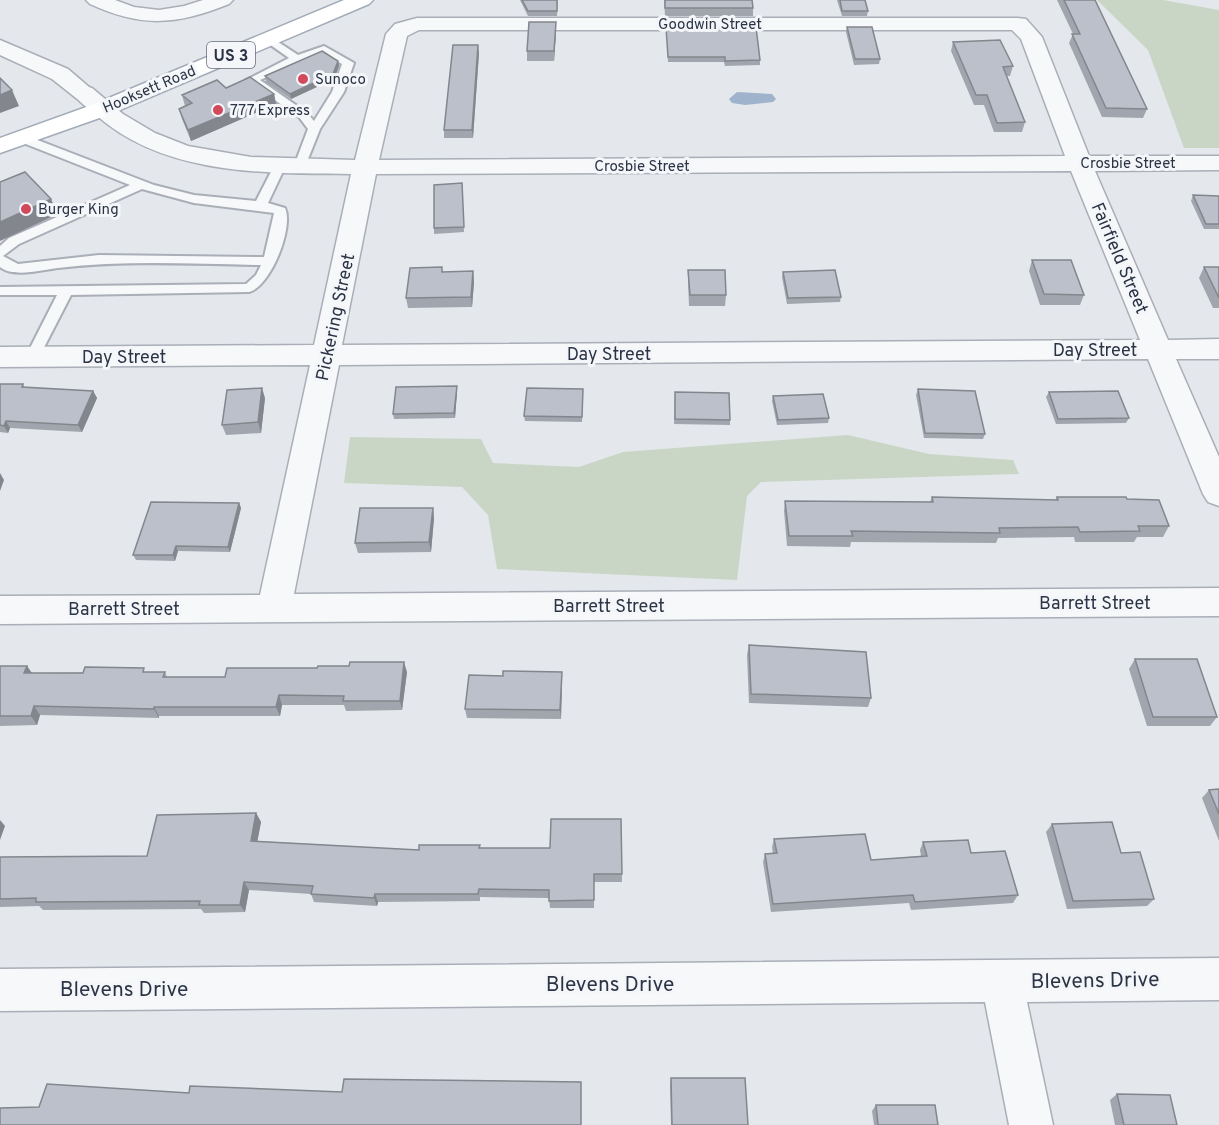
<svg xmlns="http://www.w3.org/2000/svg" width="1219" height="1125" font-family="Overpass,sans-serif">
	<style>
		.green { fill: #c9d6c5 }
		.water { fill: #9fb4cc }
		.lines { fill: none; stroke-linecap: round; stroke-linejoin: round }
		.service-casing { stroke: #a9aeb7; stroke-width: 4 }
		.minor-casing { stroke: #a9aeb7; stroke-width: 3 }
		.tertiary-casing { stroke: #a9aeb7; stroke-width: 3 }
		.primary-casing { stroke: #a3abb8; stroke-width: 3 }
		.service { fill: #f7f8fa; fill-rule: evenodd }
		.minor { fill: #f7f8fa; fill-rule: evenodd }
		.tertiary { fill: #f7f8fa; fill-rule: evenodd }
		.primary { fill: #fff; fill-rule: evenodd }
		.wall { fill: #a1a5ae }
		.shaded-wall { fill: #83868d }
		.building { fill: #bbc0ca; stroke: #83868d; stroke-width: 1.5 }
		.poi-dot { fill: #d1495b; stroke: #f4f6f9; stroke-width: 2 }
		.labels { text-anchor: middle; stroke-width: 6; stroke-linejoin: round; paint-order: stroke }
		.far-street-label { font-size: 15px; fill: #2b3445; stroke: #f4f6f9 }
		.far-poi-label { font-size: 15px; fill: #2b3445; stroke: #f4f6f9; text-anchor: start }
		.shield { fill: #f4f6f9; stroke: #676e7b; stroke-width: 1.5 }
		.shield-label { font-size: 16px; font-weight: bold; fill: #2b3445 }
		.street-label { font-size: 18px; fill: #2b3445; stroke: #f4f6f9 }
		.near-street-label { font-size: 21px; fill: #2b3445; stroke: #f4f6f9 }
	</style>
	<rect width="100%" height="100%" fill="#e4e7ec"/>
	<path class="green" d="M1097,0H1163L1219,10V148H1184L1148,50Z
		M848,435L929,454L1013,460L1019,474L761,482L747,496L737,580L497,569L488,515L462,487L344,483L350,437L481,439L493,463L579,467L623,452Z"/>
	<path class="water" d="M737,92L772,94L776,99L773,102L745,105L732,103L729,99Z"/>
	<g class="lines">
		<defs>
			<path id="service" d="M269,36L298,55L324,46L354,63L344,92L320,129L304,169H296L294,166L308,129L299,117L246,80L289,58L265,41L264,39ZM323,53L342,64L332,92L314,121L307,113L260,80Z
				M22,134L154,185L194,195L256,201L276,162H284L286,165L268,203L285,208C294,227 271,286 249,292L71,295L37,361H27L25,358L57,295H0V287L246,284L256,275L261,265C194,264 125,260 58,268C41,270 14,278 0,267V246L9,238L130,185L18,141L16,138ZM142,189L194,203L274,213L264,257L99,255L18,264L3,256L19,244Z"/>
			<path id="minor" d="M417,18H1018L1026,19L1042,37L1089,156H1219V170L1095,171L1168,340L1219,339V359H1176L1219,457V506L1208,502L1203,494L1148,359L339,365L294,594L1219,588V616L0,624V596L260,595L310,365L0,367V347L314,345L351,174C264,173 165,176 96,115C88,108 79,102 72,93L76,88L84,86L92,88L123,114L155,133L188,146L251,157L355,160L386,34L395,24ZM419,30H1012L1021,39L1065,156L379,160L407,36ZM1071,171L1140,340L342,345L376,174Z
				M1219,958V1000L1027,1002L1053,1125H1009L985,1002L0,1011V969Z"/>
			<path id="tertiary" d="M86,0H115L134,7L159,10L184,6L203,0H233L229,4C177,25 142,28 90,4Z
				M0,40L68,69L96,93L92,98L84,100L76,98L52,79L0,55Z"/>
			<path id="primary" d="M344,0H373L369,4L108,115L0,153V138L92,105Z"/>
		</defs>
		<use href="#service" class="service-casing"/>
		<use href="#minor" class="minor-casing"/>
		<use href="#tertiary" class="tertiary-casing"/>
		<use href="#primary" class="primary-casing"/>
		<use href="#service" class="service"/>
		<use href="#minor" class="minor"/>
		<use href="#tertiary" class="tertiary"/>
		<use href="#primary" class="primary"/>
	</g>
	<path class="wall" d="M520,0H558L557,16H528Z
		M664,0H752L753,8V16H665Z
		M837,0H865L868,11L867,16H842Z
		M1057,0H1095L1147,109L1143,118L1102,117L1069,43L1073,34Z
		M666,27L760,60V65L725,66L724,62H668Z
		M847,27L880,59L879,64L854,65L846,32Z
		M556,32L554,61H527V51Z
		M953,42L1013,66L1010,76H1006L1025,122L1022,132H994L984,105H974L951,51Z
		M479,53L473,138H444V130Z
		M338,61L339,66L334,79L291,99L266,82L265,76Z
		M226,88L274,94L276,104L191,141L182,119L179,109L185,106L182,95Z
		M462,183L464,232L434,234V228Z
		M1193,195L1219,196V229H1204L1191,201Z
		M1032,260L1084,295L1080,305H1040L1029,271Z
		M1204,267H1219V308H1213L1199,278Z
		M688,270L726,295L725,306H689L688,281Z
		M473,271L474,282L472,307L408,308L406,298Z
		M783,272L841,297L840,302L787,304L782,277Z
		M0,384H23L25,388L93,391L97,398L82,432L10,428L8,433L0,432Z
		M583,389L582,422L525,421L524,416Z
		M918,389L985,434L983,439L924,438L916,395Z
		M457,392L455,418L394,419L393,414Z
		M675,392L730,420V425L674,424Z
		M1049,392L1129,418L1126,423L1056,424L1046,397Z
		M773,396L829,418L828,423L777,425L772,401Z
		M265,398L261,433L226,435L222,425Z
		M932,497L1055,500L1057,497L1127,499L1169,526L1163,537H1137L1134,542H1075L1074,537L998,538L996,543L851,542L850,547L787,546L784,511L785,501L930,502Z
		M239,503L241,508L230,552L178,551L175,561L136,560L133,555Z
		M433,508L434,518L431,552L358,553L355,543Z
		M749,645L871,698L868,707L749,703L747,655Z
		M1135,659L1217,717L1210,726H1147L1129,669Z
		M0,666H27L32,673L165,672L167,677H225L407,672L402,710L346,711L344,705H282L280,716H159V718L40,715L37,725L0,726Z
		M562,681L561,719L467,718L465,709Z
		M1219,789V841L1202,798L1209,790Z
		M256,813L261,822L257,841L419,850L480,848H550L621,819L622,882H594V908H550L549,898L480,897V901L378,902L377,906L314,902L311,894L249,890L245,912L204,913L201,909L43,910L39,906L0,907V857L147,856Z
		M1052,824L1121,853L1154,899L1147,906L1067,909L1046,832Z
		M774,839L871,860L921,856L920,850L923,842L971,853L1018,895L1013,903L911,910L909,903L771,912L763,862L765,854H773L772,847Z
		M671,1078L748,1125H671L670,1084Z
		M1117,1094L1177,1125H1115L1110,1100Z
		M876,1105L938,1125H874L872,1111Z"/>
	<path class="shaded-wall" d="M556,22V32L554,61V51Z
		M478,45L479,53L473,138L472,130Z
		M338,61L339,66L334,79L291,99L290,94Z
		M12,90L19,106L0,113V95Z
		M274,94L276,104L191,141L188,130Z
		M51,199L58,214L0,241V222Z
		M473,271L474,282L472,307L471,297Z
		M457,386V392L455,418L454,413Z
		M262,388L265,398L261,433L258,422Z
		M93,391L97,398L82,432L78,425Z
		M6,421L10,428L8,433L4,426Z
		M0,473L4,480L0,491Z
		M239,503L241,508L230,552L228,547Z
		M433,508L434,518L431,552L429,542Z
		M176,546L178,551L175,561L173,555Z
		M404,662L407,672L402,710L400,701Z
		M27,666L33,675L24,673Z
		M562,672V681L561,719L560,710Z
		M279,695L282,705L280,716L276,707Z
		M34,706L40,715L37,725L31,716Z
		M154,707L159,716V718L154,709Z
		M256,813L261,822L256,849L251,841Z
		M0,820L5,826L0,840Z
		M244,882L249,890L245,912L240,905Z
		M375,894L378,902L377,906L374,898Z"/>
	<path class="building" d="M522,0H557V11H528Z
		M665,0H752L753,8H665Z
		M840,0H865L868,11H842Z
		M1064,0H1095L1147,109L1106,108L1072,34H1080Z
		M529,22H556L554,51H527Z
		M666,27H756L760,60L725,61V57H668Z
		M847,27H872L880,59H855Z
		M1000,40L1013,66L1003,67L1025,122L997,123L987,95H976L953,42Z
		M453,45H478L472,130H444Z
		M322,51L338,61L333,74L290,94L265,76Z
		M250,77L274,94L188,130L179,109L192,103L182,95L217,80L226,88Z
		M0,78L12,90L0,95Z
		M25,172L51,199L0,222V182Z
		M462,183L464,227L434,228V185Z
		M1193,195L1219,196V224H1206Z
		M1032,260H1071L1084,295L1044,294Z
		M442,267V272L473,271L471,297L406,298L410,268Z
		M1204,267H1219V298Z
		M688,270H725L726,295H690Z
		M835,270L841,297L788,298L783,272Z
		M0,384H23L22,387L93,391L78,425L6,421L4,426L0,425Z
		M457,386L454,413L393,414L396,387Z
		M262,388L258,422L222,425L227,390Z
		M527,388L583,389L582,417L524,416Z
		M918,389L975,391L985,434L925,433Z
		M1118,391L1129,418L1058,419L1049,392Z
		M675,392L729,393L730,420L675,419Z
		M823,394L829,418L778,420L773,396Z
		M932,497L1058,500L1057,497H1126L1127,499L1159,500L1169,526H1138L1140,531L1080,532L1078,527L999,528L1000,533L851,531L853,536H789L785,501L933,502Z
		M151,502L239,503L228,547L176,546L173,555H133Z
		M360,508H433L429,542L355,543Z
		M749,645L866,652L871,698L751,694Z
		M1135,659H1197L1217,717H1153Z
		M350,662H404L400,701H343L344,696L279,695L276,707H154V709L34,706L31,716H0V666H27L24,673H83L85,667L144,668L143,672H165L163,677H225L227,668H317L318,666H349Z
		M503,671L562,672L560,710L465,709L469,675L503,676Z
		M1219,789V814L1209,790Z
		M256,813L251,841L419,850V845H480L479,848H550L551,819H621L622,874H594V900L549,901V890L479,889L478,894H375L374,898L311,894L313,886L244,882L240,905H199L200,901L36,902V898L0,899V857L147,856L157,815Z
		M1112,822L1121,853L1140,852L1154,899L1073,901L1052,824Z
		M865,834L871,860L927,856L923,842L968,840L971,853L1005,851L1018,895L915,902L913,895L773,904L765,854L777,853L774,839Z
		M671,1078H745L748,1125H672Z
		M344,1079L581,1082V1125H0V1108L39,1107L47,1084L189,1093L190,1086L342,1092Z
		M1117,1094L1170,1095L1177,1125H1124Z
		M876,1105H935L938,1125H878Z"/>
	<g class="poi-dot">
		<circle cx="303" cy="79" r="6"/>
		<circle cx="218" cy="110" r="6"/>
		<circle cx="26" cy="209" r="6"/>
	</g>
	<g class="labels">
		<g class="far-street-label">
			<text x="710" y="29">Goodwin Street</text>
			<text transform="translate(149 89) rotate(-23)" y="5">Hooksett Road</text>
			<text x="1128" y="168">Crosbie Street</text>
			<text x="642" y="171">Crosbie Street</text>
		</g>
		<g class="far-poi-label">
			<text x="315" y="84">Sunoco</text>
			<text x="230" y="115">777 Express</text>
			<text x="38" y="214">Burger King</text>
		</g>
		<rect class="shield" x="207" y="42" width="48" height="26" rx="4.5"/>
		<g class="shield-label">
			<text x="231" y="61">US 3</text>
		</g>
		<g class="street-label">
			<text transform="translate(1120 258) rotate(67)" y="6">Fairfield Street</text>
			<text transform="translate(335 317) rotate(-78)" y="6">Pickering Street</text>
			<text x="1095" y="356">Day Street</text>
			<text x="609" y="360">Day Street</text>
			<text x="124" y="363">Day Street</text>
			<text x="1095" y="609">Barrett Street</text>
			<text x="609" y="612">Barrett Street</text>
			<text x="124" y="615">Barrett Street</text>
		</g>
		<g class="near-street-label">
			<text transform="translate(1095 980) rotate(-1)" y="7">Blevens Drive</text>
			<text x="610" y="991">Blevens Drive</text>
			<text x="124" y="996">Blevens Drive</text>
		</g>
	</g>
</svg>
